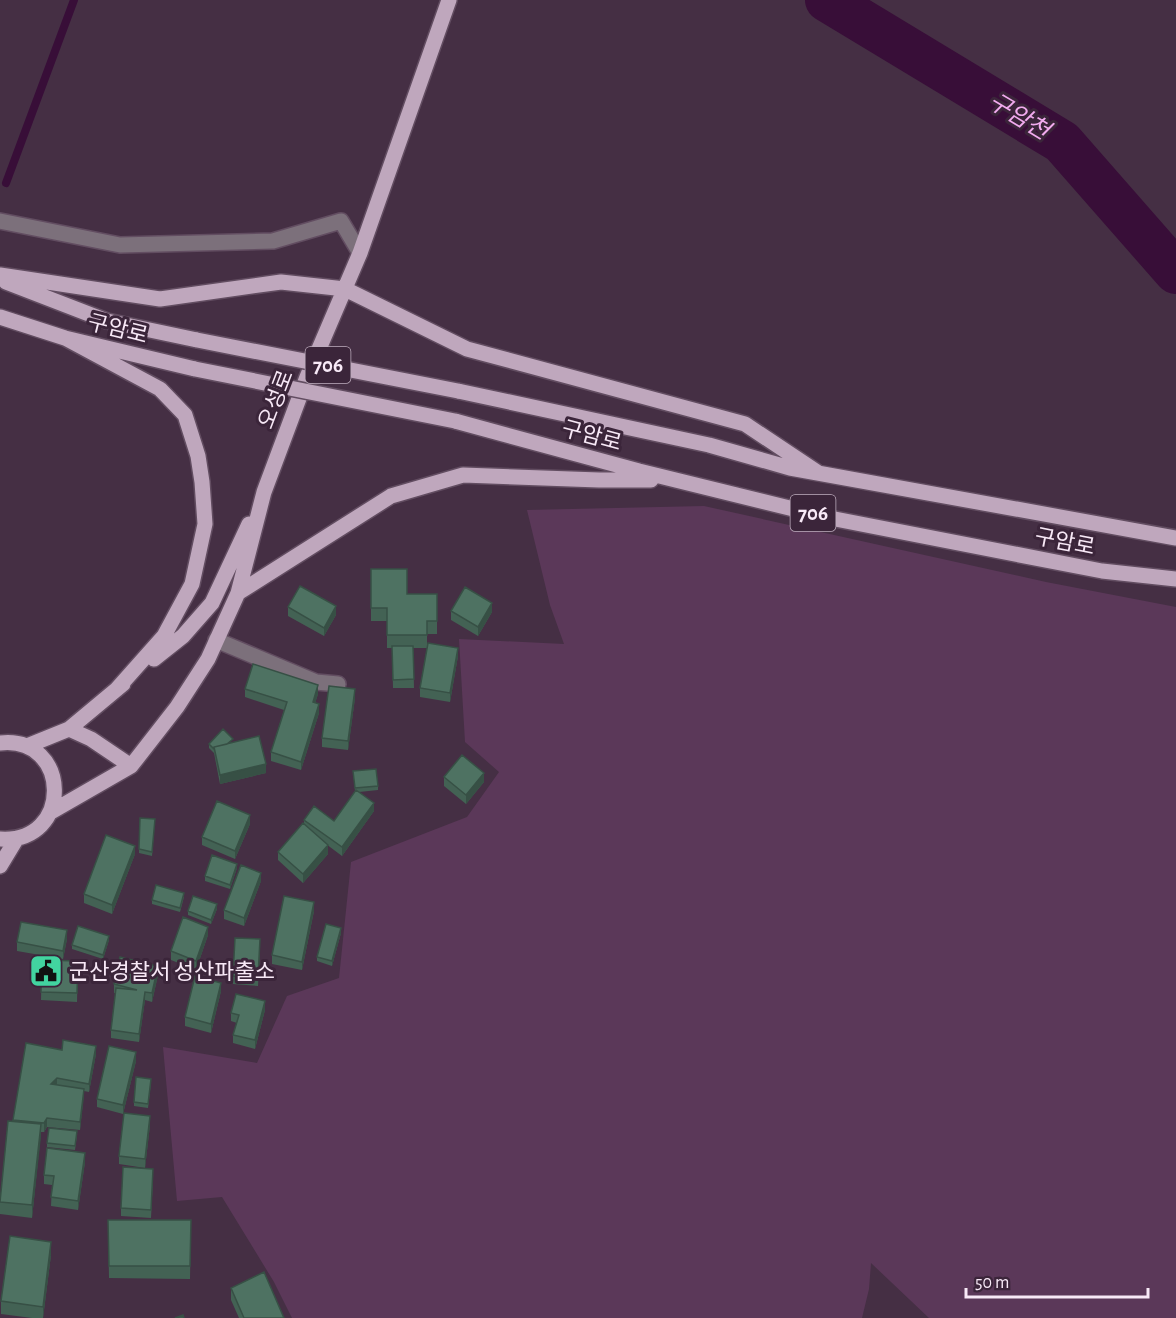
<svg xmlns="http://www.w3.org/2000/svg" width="1176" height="1318" font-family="'Alegreya Sans','Noto Sans KR',sans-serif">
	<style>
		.green { fill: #5b3859 }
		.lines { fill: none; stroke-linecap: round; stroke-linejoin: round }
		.stream { stroke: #380e38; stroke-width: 8 }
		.river { stroke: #380e38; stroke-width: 44 }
		.minor-casing { stroke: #624d61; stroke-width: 18 }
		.major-casing { stroke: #624d61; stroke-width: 18 }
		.minor { stroke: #7c707b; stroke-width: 15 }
		.major { stroke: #bfa7bd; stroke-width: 15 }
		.major-bridge-casing { stroke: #624d61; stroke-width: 18; stroke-linecap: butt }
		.major-bridge { stroke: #bfa7bd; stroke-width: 15 }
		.wall { fill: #436254 }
		.shaded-wall { fill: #375045 }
		.building { fill: #4e7262; stroke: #375045; stroke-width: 1.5 }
		.labels { text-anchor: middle; stroke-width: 6; stroke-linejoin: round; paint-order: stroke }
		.shield { fill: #3b253a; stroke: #bfaebe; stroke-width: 1.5 }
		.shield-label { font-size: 21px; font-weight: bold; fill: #f8e9f7 }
		.street-label { font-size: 22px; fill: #f8e9f7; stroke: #3b253a }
		.poi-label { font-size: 22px; fill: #f8e9f7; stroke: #3b253a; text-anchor: start }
		.water-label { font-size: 24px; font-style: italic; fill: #f2abef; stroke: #3b253a }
	</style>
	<rect width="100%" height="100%" fill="#452f44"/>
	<path class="green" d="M704,506L1046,582L1176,607V1318H929L871,1263L869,1289L862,1318H292L274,1282L222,1197L177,1201L163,1047L257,1063L287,996L339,978L351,862L467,817L499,772L465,742L459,639L564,644L550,605L527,510Z"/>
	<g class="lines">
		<path class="stream" d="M6,183L74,0"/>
		<path class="river" d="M827,0L1062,142L1176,272"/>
		<defs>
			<path id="minor" d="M0,221L120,245L273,241L341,221L360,253
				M216,640L316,682L338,684"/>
			<path id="major" d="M0,275L160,299L281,282L345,289L467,349L745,424L817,472
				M6,282L107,321L197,340
				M0,317L65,338L195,369
				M65,338L160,389L185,415L198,456L202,482L205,524L192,584L164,636L116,690
				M458,391L709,445L790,468L1176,538
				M455,421L639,471L830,518L1102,571L1176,579
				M238,593L391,496L463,475L599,480H651
				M154,659L183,636L212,603L249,524
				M69,729L91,739L131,766
				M0,743C71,735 74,844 0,839
				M27,746L69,729L123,684
				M51,812L131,766L177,707L208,659L238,593L264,492L307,377L360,253L449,0
				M0,866L17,838"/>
		</defs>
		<use href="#minor" class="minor-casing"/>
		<use href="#major" class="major-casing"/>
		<use href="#minor" class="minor"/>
		<use href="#major" class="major"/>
		<defs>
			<path id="major-bridge" d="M197,340L458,391
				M195,369L455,421"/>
		</defs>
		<use href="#major-bridge" class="major-bridge-casing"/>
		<use href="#major-bridge" class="major-bridge"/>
	</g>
	<path class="wall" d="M371,569L407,594H437V634H427V647L458,656L450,702L420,697V688L427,648H413L414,688H393L392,648H387V621H371Z
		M288,607L336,615L324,636L288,616Z
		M451,611L492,612L478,636L451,620Z
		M245,689L318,694L315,703L319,713L301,770L271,761V752L284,710L245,697Z
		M355,698L348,750L322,747V738Z
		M233,743L266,773L220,784L214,753L209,748V744Z
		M353,771L378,786V790L359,792L374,811L342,856L326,844L328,854L303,883L278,860V852L304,825V820L334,821L355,791Z
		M444,777L484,782L466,804L444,786Z
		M140,818L155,819L152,856L139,853Z
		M250,824L235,859L202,845V837Z
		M135,854L112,914L84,903V894Z
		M237,868L230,889L205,881V876Z
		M261,881L244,926L224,919V910Z
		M184,897L180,912L152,904V900Z
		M217,909L211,924L188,915V911Z
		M314,911L302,970L272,964V955Z
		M341,933L332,966L317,961V957Z
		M208,935L196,970L171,960V951Z
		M67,939L63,959L17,951V942Z
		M109,940L103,959L72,949V945Z
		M260,948L258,986L233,984V976Z
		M42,960L78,961L77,1002L41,1000Z
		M158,975L152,1002L145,1000L139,1042L111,1038V1030L116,993H114V984Z
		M221,991L211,1033L185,1026V1017Z
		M265,1010L255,1049L233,1043V1035L237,1023L231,1021V1013Z
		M26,1043L62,1050L96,1054L89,1092L84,1091L80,1130L47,1127L44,1132H41L32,1218L0,1214V1198Z
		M136,1061L123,1114L97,1107V1099Z
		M151,1083L148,1108L134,1106V1102Z
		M150,1125L145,1168L119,1164V1156Z
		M77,1135L75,1150L47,1147V1143Z
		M85,1162L78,1210L51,1206L52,1185L44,1184V1175Z
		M153,1178L151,1218L121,1216V1208Z
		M108,1220H191L190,1279L109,1278Z
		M51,1255L43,1318H32L1,1314V1301Z
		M231,1288L284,1318H239L231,1300Z"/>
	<path class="shaded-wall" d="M492,603V612L478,636V627Z
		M336,606V615L324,636V628Z
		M458,648V656L450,702V693Z
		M318,685V694L313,710V702Z
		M355,689V698L348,750V741Z
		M319,704V713L301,770V762Z
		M266,764V773L220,784V775Z
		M484,773V782L466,804V795Z
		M374,803V811L342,856V847Z
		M250,815V824L235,859V851Z
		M328,845V854L303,883V874Z
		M135,846V854L112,914V905Z
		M237,864V868L230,889V885Z
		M261,873V881L244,926V918Z
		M314,902V911L302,970V962Z
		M217,904V909L211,924V920Z
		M208,927V935L196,970V961Z
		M341,928V933L332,966V961Z
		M67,930V939L63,959V951Z
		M109,936V940L103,959V955Z
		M158,966V975L152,1002V993Z
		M221,983V991L211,1033V1024Z
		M145,992V1000L139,1042V1034Z
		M265,1001V1010L255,1049V1040Z
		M96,1046V1054L89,1092V1084Z
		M136,1052V1061L123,1114V1105Z
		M57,1078V1086L51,1084Z
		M84,1089V1097L80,1130V1122Z
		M150,1116V1125L145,1168V1159Z
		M47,1118V1127L44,1132V1123Z
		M41,1124V1137L32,1218V1205Z
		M85,1153V1162L78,1210V1201Z
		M51,1242V1255L43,1318V1307Z"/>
	<path class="building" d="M371,569H407V594H437V621H427V635H387V608H371Z
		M300,586L336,606L324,628L288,607Z
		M465,587L492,603L478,627L451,611Z
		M428,643L458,648L450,693L420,688Z
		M392,646H413L414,679L393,680Z
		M253,664L318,685L313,702L319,704L301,762L271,752L287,702L245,689Z
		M329,686L355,689L348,741L322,738Z
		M223,729L233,739L227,744L214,747V749L209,744Z
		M259,736L266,764L220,775L214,747Z
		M462,755L484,773L466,795L444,777Z
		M376,769L378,786L355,788L353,771Z
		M356,790L374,803L342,847L304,820L314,806L334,821Z
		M217,801L250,815L235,851L202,837Z
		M140,818L155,819L152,852L139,849Z
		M303,823L328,845L303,874L278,852Z
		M106,835L135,846L112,905L84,894Z
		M212,855L237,864L230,885L205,876Z
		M241,865L261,873L244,918L224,910Z
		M156,885L184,893L180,908L152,900Z
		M193,896L217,904L211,920L188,911Z
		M284,896L314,902L302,962L272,955Z
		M183,917L208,927L196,961L171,951Z
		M21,922L67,930L63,951L17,942Z
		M326,924L341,928L332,961L317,957Z
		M78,926L109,936L103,955L72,945Z
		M235,938L260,939L258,977L233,976Z
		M120,957L158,966L152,993L145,992L139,1034L111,1030L116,988L137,990L114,984Z
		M42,960L78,961L77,993L41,992Z
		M195,976L221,983L211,1024L185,1017Z
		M236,994L265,1001L255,1040L233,1035L239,1015L231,1013Z
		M63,1040L96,1046L89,1084L57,1078L51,1084L84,1089L80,1122L47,1118L44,1123L13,1120L26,1043L62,1050Z
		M109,1046L136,1052L123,1105L97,1099Z
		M136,1077L151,1079L148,1104L134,1102Z
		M124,1113L150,1116L145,1159L119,1156Z
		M8,1121L41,1124L32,1205L0,1202Z
		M49,1128L77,1131L75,1146L47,1143Z
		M47,1148L85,1153L78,1201L51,1197L54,1176L44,1175Z
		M123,1167L153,1169L151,1210L121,1208Z
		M108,1220H191L190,1266H109Z
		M10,1236L51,1242L43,1307L1,1301Z
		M264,1272L284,1318H244L231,1288Z
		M183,1315L184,1318H175Z"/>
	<defs>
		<symbol id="civic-square" viewBox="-11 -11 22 22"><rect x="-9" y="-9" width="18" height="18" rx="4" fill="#42d4a0" stroke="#3b253a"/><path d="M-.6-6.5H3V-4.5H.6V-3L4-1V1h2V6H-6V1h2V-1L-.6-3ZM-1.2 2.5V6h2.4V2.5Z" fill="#111"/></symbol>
	</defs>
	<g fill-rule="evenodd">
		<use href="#civic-square" x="27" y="952" width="38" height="38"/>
	</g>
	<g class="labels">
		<g class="shield">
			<rect x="305.5" y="347" width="45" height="36" rx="4.5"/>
			<rect x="790.5" y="495" width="45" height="36" rx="4.5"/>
		</g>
		<g class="shield-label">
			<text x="328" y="372">706</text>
			<text x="813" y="520">706</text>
		</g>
		<g class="street-label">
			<text transform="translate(118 328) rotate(14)" y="8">구암로</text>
			<text transform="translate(275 399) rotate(-69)" y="8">오성로</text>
			<text transform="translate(592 435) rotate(15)" y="8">구암로</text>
			<text transform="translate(1065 541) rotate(11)" y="8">구암로</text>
		</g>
		<g class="poi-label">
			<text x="69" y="979">군산경찰서 성산파출소</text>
		</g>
		<g class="water-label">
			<text transform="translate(1019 116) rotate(31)" y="8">구암천</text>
		</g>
	</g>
	<path d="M966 1288v9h182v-9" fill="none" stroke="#f8e9f7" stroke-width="3"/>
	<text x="975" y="1288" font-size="18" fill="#f8e9f7" stroke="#3b253a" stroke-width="4.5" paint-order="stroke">50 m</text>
</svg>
